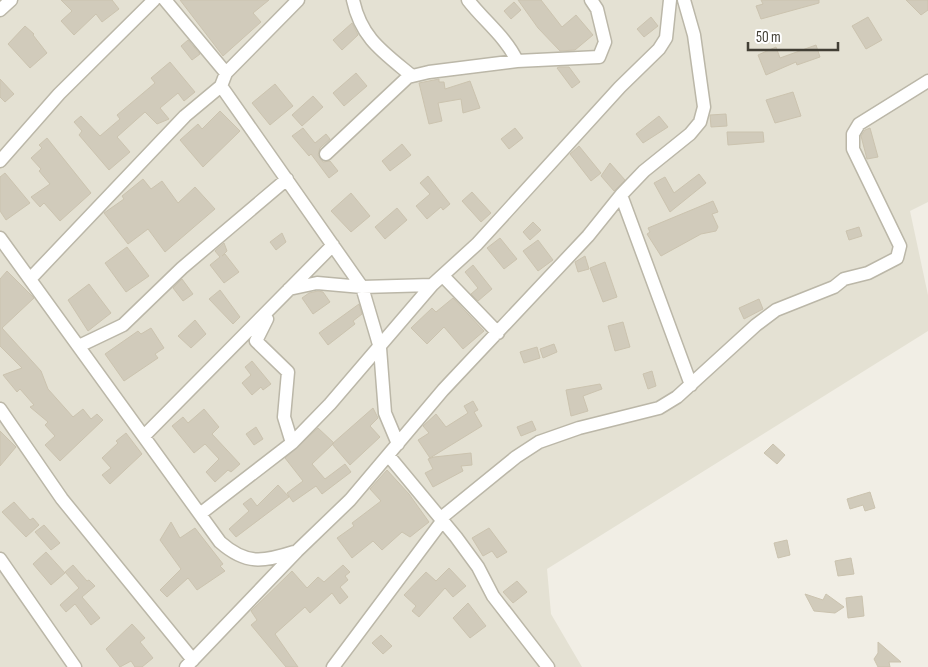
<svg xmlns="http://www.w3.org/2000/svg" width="928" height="667" font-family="'Sofia Sans Condensed',sans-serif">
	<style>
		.residential { fill: #e4e1d3 }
		.building { fill: #d1cbbb; stroke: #cbc3af }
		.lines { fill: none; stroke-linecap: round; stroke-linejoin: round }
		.minor-casing { stroke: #bbb7a8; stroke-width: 15 }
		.minor { stroke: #fff; stroke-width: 12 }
	</style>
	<rect width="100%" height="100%" fill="#f1eee5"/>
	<path class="residential" d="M0,0H928V202L910,211L928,295V331L547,569L551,614L582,667H0Z"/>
	<path class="building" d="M61,0H112L119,9L102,22L96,14L74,35L61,21L72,11Z
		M180,0H269L253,13L261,22L223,56Z
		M518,0H541L562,27L576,15L593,35L575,50L560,51L538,28Z
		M761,0H819V3L761,19L756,6L763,4Z
		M906,0H928V10L921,15Z
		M514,2L521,10L511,19L504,11Z
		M651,17L658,26L644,37L637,29Z
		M868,17L882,40L866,49L852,26Z
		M352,23L358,35L342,50L333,40Z
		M25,26L34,34L33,35L47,53L30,68L8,44Z
		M188,40L200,54L192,60L181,46Z
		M816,45L820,57L797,65L796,62L766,75L758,55L776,47L780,58Z
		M170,62L195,92L184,101L178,93L160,108L169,119L157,124L145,112L117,137L130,152L109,170L79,135L82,131L74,122L81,116L100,136L120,119L117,115L155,83L151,78Z
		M559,67H569L580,82L572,88L557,68Z
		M356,73L367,86L344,106L333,93Z
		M0,79L14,94L5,102L0,97Z
		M439,79V82H444L445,89L470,81L480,108L463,113L461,99L438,103L442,121L429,124L419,83Z
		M275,84L293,106L270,125L252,103Z
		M793,92L801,116L775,123L766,100Z
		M313,96L323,107L302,126L292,115Z
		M220,111L240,131L203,167L180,140L198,124L202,129Z
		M726,114L727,126L711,127L710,115Z
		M659,116L668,127L643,143L636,134Z
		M303,128L315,143L326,134L330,139L320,148L318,155L323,162L330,161L338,171L329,178L311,154L309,156L292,136Z
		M515,128L523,138L509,149L501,139Z
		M870,128L878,157L867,159L861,136L865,130Z
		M727,132H763L764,142L728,145Z
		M47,138L91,193L60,221L44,203L40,207L31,197L50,184L39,171L41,169L31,158L42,148L39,145Z
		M402,144L411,155L390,171L382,161Z
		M579,146L601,173L591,181L570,154Z
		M610,163L625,180L614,191L601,176Z
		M5,173L30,203L6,220L0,211V177Z
		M699,174L706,183L670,212L654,183L665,177L674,193Z
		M428,176L450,204L443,210L441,207L427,219L416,206L430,194L420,183Z
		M143,179L151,189L162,181L178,203L195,187L215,209L165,252L148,229L128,244L104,213L124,199L122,196Z
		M472,192L491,213L481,222L462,201Z
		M351,193L370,216L351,232L331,211Z
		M713,201L718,212L712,214L718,227L716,231L701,234L661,256L647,234L650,232L648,228Z
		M397,208L407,220L385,239L375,227Z
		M533,222L541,230L530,240L523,232Z
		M859,227L862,236L849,240L846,231Z
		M282,233L286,242L276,250L270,242Z
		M500,238L517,259L504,269L487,248Z
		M538,240L553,260L538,271L523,251Z
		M224,243L227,251L222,256L225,254L239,272L224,283L210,265L220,257L215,251Z
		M127,247L149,276L126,292L105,263Z
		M585,256L589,269L578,272L575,262Z
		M605,262L617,297L603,302L590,268Z
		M473,265L492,289L478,301L471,294L478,288L465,272Z
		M7,271L34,298L2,328L41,371L48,389L73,417L83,409L91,419L97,414L103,420L60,461L45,445L55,436L45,425L48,422L30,407L34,405L20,389L17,392L3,375L22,368L0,346V279Z
		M182,279L193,294L183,301L173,288Z
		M89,284L111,313L88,331L68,300Z
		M220,290L240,317L233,324L209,299Z
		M318,291L323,292L330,302L313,314L302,298L309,293Z
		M453,298L484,331L463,349L444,327L427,344L411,328L432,308L436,312Z
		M759,299L763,309L744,319L739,308Z
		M359,304L362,314L353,321L355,324L328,345L319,333Z
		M195,320L206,334L191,348L178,336Z
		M623,322L630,347L615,351L608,326Z
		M151,328L164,348L155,354L158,358L124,381L105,354L138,331L141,334Z
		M554,344L557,352L543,358L540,349Z
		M537,347L540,358L524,363L520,352Z
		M252,361L271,384L263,390L261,387L252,395L242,383L251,375L245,367Z
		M652,371L656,386L648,389L643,374Z
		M600,384L602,389L583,396L588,411L571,416L566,390Z
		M473,401L478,410L474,412L482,426L430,458L418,440L429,433L423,426L436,414L446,427L468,413L464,406Z
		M373,408L378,418L370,426L380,437L350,465L332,444Z
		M204,409L219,427L212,434L240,464L231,472L228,470L215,482L206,472L219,459L205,444L194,453L172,426L183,417L188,423Z
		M532,421L536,430L521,436L517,427Z
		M256,427L263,439L254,445L246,434Z
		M318,428L334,443L312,464L325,479L345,464L351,472L322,494L316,486L293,502L287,493L303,481L285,458Z
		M0,431L16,447L0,466Z
		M126,433L142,454L110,484L102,475L111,468L102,458L118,443L116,441Z
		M773,444L785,455L777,464L764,453Z
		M471,453L472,465L461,466L463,471L433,487L425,473L433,469L428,459L434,457Z
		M387,470L409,494L429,522L410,537L402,532L382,550L373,541L352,558L337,538L354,526L352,523L381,501L370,489Z
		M278,485L289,497L236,537L229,529L249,511L243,504L251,498L257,506Z
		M870,492L875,508L865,511L863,505L850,509L847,499Z
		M14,502L30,520L33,518L39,525L26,537L2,512Z
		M171,522L180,538L195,528L223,564L220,566L225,571L197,590L188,578L167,597L160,590L181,569L160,540Z
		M44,525L60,543L51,550L35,532Z
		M489,528L507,552L497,558L492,551L483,556L472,538Z
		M787,540L790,555L778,558L774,543Z
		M46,552L65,573L51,585L33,564Z
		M851,558L854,574L838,576L835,561Z
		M73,565L87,581L89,580L95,586L82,597L100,618L91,625L75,604L66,612L60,605L79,588L65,572Z
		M343,565L350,572L345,576L348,580L340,587L348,597L340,604L332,593L310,613L305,607L275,634L298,667H286L251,625L257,620L251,611L292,571L307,588L318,577L324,582Z
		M449,568L466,586L453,597L445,588L419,617L412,611L416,606L404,595L426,572L436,581Z
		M517,581L527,592L513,603L503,592Z
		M805,594L823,600L826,594L844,607L835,613L814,611Z
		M862,596L864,616L848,618L846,598Z
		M468,603L486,626L470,638L453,618Z
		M132,624L145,638L140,642L153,658L142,667H135L131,661L120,667L106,649Z
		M381,635L392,646L383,654L372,643Z
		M878,642L901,662H889L890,667H878L874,659L878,653Z"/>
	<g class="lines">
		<defs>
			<path id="minor" d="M165,0L226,73
				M353,0C361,38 383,52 412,76
				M468,0C484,21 506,37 517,61
				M0,10L11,0
				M221,86L362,287L380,348L385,413L398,444
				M326,154L408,77L429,72L517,61L599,57L605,42L597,9L591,0
				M0,161L59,94L154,0
				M621,195L691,385
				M0,238L220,542C246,565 263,562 294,552
				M443,276L498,333
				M30,279L185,116L221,86L226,73L298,0
				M289,289L317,283L362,287L432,285
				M267,319L256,341L288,372L284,417L292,443
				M79,346L123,325L182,268L287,179
				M0,409L62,499L193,660
				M144,436L333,245
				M388,455L456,537L478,567L493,596L548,667
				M200,514L292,443L330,404L432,285L477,244L620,87L659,49L666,38L670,0
				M441,518L516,457L539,442L579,428L659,408L677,397L756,325L776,310L834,287L844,279L868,273L897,258L900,246L853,149V134L859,124L928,81
				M0,559L75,667
				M186,667L297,551L350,500L443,390L588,236L621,195L644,171L690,134L700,122L704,107L694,35L684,0
				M333,667L443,520"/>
		</defs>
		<use href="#minor" class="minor-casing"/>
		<use href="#minor" class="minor"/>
	</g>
	<path d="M748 42v8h90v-8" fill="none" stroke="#423f35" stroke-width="2.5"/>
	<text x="756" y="42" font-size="15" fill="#423f35" stroke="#ffffff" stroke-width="4" paint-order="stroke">50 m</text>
</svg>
